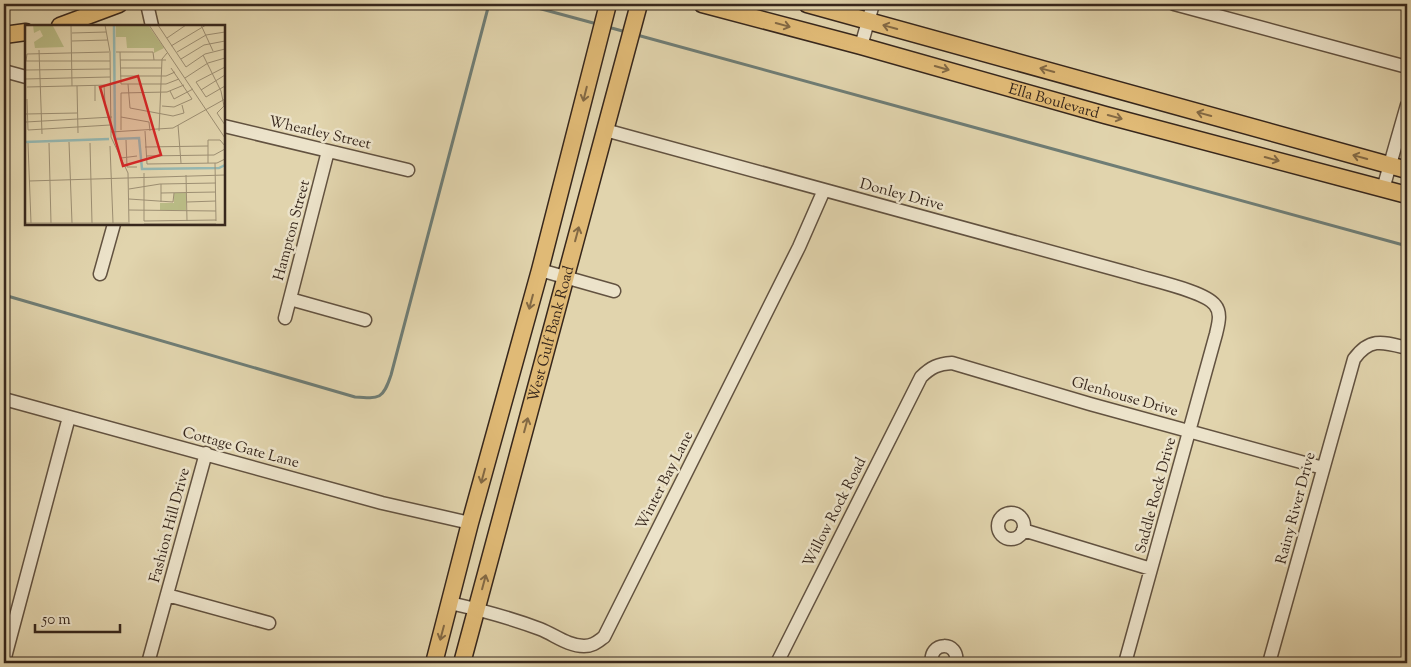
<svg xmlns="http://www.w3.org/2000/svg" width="1411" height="667" font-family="'Sorts Mill Goudy',serif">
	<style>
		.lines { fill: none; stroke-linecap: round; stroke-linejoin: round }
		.stream { stroke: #6f7d75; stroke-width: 3 }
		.minor-casing { stroke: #625240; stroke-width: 15 }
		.major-casing { stroke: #37271c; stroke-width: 19 }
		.minor { stroke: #ece3ca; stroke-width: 12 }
		.major { stroke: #e0ba76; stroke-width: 16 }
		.oneway { stroke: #836944 }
		.labels { text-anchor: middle; stroke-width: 5; stroke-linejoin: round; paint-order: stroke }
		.street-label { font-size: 15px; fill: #37271c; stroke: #ece3ca }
		.inset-river { fill: none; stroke: #95b7b1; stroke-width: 2.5 }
		.inset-road { fill: none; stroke: #9d8f73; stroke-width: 1 }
		.view { fill: #d62828; fill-opacity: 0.15; stroke: #d62828; stroke-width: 2.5 }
		.inset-edge { fill: none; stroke: #37271c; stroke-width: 2.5 }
	</style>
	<rect width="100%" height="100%" fill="#e1d4ad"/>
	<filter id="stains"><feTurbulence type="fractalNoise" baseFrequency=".004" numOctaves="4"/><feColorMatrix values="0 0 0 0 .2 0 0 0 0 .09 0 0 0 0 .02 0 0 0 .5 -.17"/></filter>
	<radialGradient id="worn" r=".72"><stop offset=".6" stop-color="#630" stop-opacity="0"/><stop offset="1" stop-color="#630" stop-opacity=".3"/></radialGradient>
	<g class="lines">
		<path class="stream" d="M523,4L597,24
			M608,27L626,32
			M637,35L1407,246
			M4,295L355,397C380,399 383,399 391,375L489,4"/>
		<defs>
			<path id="minor" d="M147,4L152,26
				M1174,4L1407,67
				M861,46L873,4
				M4,71L26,77
				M224,126L408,170
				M605,130L1132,274C1150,280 1205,291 1215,305C1222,313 1218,325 1216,334L1125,663
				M1383,189L1407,105
				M540,270L614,291
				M100,274L114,224
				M290,299L365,320
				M285,318L328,151
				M4,399L382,503L470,523
				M998 526a13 13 0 1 1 26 0a13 13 0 1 1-26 0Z
				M1023,530L1151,569
				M167,595L269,623
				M450,603C481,610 511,618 540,629C555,635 568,646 584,646C593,646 597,642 604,637L799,247L824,190
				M4,661L69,417
				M148,663L206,453
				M777,663L921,377C931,367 938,364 952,363L1090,404L1323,468
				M932,663C928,641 960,640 956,663
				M1269,663L1354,359C1370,337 1383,342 1407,348"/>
			<g id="major">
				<path id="s1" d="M702,4L861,46L1105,115L1407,195"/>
				<path d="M807,4L1407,170"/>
				<path d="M60,26L119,4"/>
				<path d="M4,35L26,32"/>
				<path d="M434,663L470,523L540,270L608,4"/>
				<path id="s2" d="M462,663L639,4"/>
			</g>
		</defs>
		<use href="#minor" class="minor-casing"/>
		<use href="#major" class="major-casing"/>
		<use href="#minor" class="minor"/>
		<use href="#major" class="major"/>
	</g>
	<defs><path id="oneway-shaft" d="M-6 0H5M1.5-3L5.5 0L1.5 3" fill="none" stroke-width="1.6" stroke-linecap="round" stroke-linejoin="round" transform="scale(1.25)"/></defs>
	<g class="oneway">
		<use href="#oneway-shaft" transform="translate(783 25) rotate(15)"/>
		<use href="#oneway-shaft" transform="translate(890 27) rotate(-165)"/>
		<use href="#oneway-shaft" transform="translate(942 68) rotate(16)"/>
		<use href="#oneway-shaft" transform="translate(1047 70) rotate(-165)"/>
		<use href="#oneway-shaft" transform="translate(585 94) rotate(104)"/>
		<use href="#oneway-shaft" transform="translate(1204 114) rotate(-165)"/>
		<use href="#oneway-shaft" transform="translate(1115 117) rotate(15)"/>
		<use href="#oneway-shaft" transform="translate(1360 157) rotate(-165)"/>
		<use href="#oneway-shaft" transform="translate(1272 159) rotate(15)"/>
		<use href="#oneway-shaft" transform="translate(577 234) rotate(-75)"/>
		<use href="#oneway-shaft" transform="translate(531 302) rotate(105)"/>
		<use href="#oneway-shaft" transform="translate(526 425) rotate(-75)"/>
		<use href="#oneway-shaft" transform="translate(483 476) rotate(105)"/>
		<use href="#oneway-shaft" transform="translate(484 582) rotate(-75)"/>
		<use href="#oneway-shaft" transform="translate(442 633) rotate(105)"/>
	</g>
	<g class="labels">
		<g class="street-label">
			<text dy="5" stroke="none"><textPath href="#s1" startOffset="365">Ella Boulevard</textPath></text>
			<text transform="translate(320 132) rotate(13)" y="5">Wheatley Street</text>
			<text transform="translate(902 194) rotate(15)" y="5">Donley Drive</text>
			<text transform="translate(291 230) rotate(-75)" y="5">Hampton Street</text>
			<text dy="5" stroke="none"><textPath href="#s2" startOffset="341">West Gulf Bank Road</textPath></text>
			<text transform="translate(1125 396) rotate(16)" y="5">Glenhouse Drive</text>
			<text transform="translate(241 447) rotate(15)" y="5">Cottage Gate Lane</text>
			<text transform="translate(664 480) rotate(-63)" y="5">Winter Bay Lane</text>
			<text transform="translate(1155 495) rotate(-75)" y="5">Saddle Rock Drive</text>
			<text transform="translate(1295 508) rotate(-75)" y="5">Rainy River Drive</text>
			<text transform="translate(834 512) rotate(-63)" y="5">Willow Rock Road</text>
			<text transform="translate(169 525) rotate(-75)" y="5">Fashion Hill Drive</text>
		</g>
	</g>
	<g transform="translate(25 25)">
		<rect width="200" height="200" fill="#e1d4ad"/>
		<path d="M8,0L28,1L39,22L10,23L9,17L18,11L15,5L9,8ZM91,0H123L139,23L129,28V23H102L101,12H91ZM149,168H161V185H135V178H149Z" fill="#b9bb85"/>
		<path class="inset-river" d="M89,0L90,114L114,113L117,144L194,143L200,140M0,117L84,114"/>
		<path class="inset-road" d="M46,0L47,61M80,0L85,27L86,112L103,148L104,200M124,0L200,113M133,0L161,42L180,29L200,24M176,0L188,26M47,8L81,7M142,13L161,0M47,16L83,15M146,21L181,0M14,25L17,109M84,27L2,29L1,36H85M91,27H128L129,35M95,27L96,59H141L154,54M152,27L181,10L200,7M178,30L196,66L199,81L192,88L200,100M156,34L179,20L200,16M95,35H141M200,42L171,57L181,72L200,61M95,43H137M1,45L85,44M95,51H141L150,47M160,53L183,38L200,33M0,54L85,52M103,59L105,83L148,91L159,88L157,80M70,60V76M79,60L80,78M52,61L53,108M2,62L85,60M176,65L200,50M145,66L149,74L168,64M2,74L3,105L85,100M137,81L149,82L167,74L146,43M1,89L52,88M96,92L124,97L125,106M1,97L87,92M153,100L156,138M96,105V68L142,67L159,60M120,106L122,139L192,138L200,134M134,106L137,34L142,28M86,107L148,103L200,74M101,115L102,142H112M44,117L47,198M3,118L6,198M24,118L26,198M65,118L67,198M85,121L88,198M120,122L183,121M121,131L189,130L200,124M96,133L112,131M183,138V115H195L200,121M190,138L191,196M119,148V196M161,150L162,196M200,151V190M4,156L200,150M136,159V177M104,164L135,159L191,158M136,168L191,167M104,174L148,177L149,168M162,177L191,176M104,185L191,186M119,196L191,195M0,198H103M119,199H191"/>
		<path class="view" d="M113,51L136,130L98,141L75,62Z"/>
		<rect width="200" height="200" class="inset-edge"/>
	</g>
	<rect width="1411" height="667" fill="none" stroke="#e1d4ad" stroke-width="20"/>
	<rect x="5" y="5" width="1401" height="657" fill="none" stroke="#37271c" stroke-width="2.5"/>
	<rect x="10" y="10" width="1391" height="647" fill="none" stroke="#37271c"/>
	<path d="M35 624v8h85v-8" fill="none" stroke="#37271c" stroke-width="2.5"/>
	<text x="42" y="624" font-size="15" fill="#37271c" stroke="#ece3ca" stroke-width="4" paint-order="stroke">50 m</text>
	<rect width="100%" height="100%" filter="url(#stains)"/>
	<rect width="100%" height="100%" fill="url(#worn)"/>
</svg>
